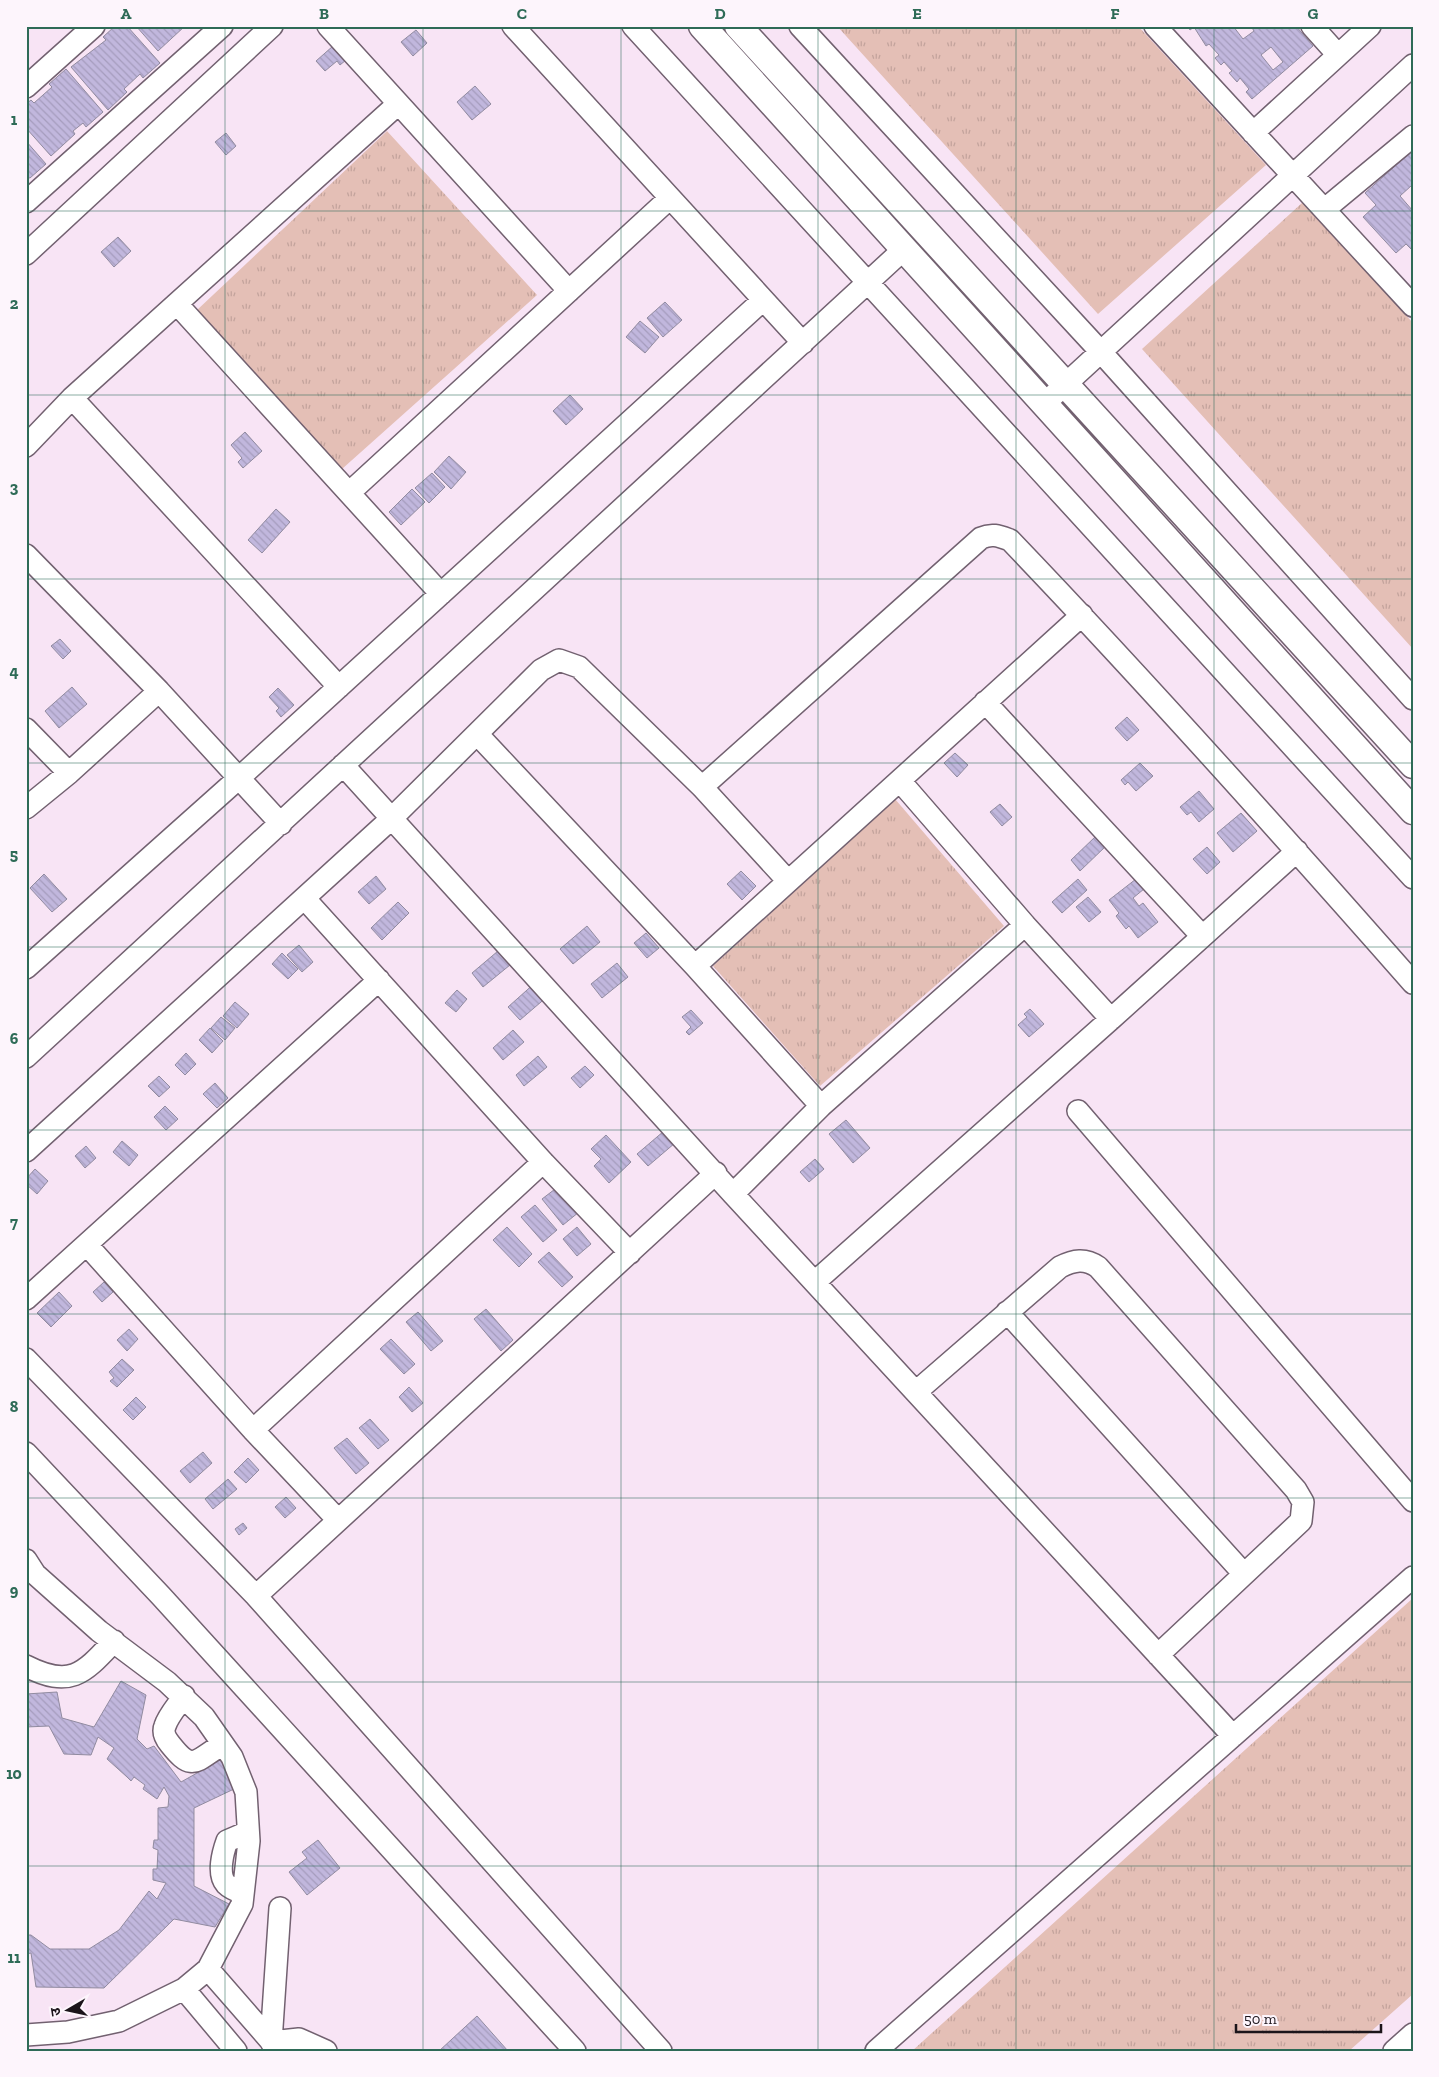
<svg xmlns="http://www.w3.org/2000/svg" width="1439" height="2077" font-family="'Zilla Slab','Noto Sans Devanagari',serif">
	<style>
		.grass { fill: url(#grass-tufts) }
		.building { fill: url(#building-back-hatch); stroke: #918ba0; fill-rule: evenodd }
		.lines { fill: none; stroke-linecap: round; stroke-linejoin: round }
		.minor-casing { stroke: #726170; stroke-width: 24 }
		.tertiary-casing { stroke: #726170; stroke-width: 29 }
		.minor { stroke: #fff; stroke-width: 21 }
		.tertiary { stroke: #fff; stroke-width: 26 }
		.grid { fill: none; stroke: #2e6b57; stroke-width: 1; stroke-opacity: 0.55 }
		.neatline { fill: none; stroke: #2e6b57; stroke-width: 2 }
		.grid-label { font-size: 16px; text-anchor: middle; font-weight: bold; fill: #2e6b57 }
	</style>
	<defs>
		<pattern id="grass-tufts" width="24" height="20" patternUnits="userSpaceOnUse" patternTransform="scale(1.25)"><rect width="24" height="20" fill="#e4bfb6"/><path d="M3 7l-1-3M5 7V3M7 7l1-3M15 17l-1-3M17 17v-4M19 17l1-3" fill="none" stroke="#c3a39c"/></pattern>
		<pattern id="building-back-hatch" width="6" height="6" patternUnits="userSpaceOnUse" patternTransform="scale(1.25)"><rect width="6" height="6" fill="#c1b7dd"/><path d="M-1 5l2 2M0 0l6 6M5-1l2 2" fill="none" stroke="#a59cbd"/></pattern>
	</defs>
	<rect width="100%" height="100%" fill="#f8e4f5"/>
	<path class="grass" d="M837,26H1138L1266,165L1098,314Z
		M387,131L537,295L342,469L196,311Z
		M1303,202L1413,323V649L1142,349Z
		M895,799L1004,926L820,1086L713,966Z
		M1413,1598V1994L1349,2051H912Z"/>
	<path class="building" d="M115,26H127L160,63L143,78L140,74L124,89L127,92L108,110L71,67L106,40L103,37Z
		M136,26H185L158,51Z
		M1187,26H1233L1243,39L1254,31L1251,26H1296L1313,46L1252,99L1246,92L1249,89L1240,78L1237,82L1229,73L1232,71L1224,62L1221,65L1215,58L1219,55L1209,44L1206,46L1194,27L1190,30ZM1271,47L1283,62L1273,70L1261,55Z
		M416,30L427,43L413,56L401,42Z
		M333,46L346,60L340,65L337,61L325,71L316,61Z
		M66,69L103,112L86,127L83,123L73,131L75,134L51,156L26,128V104L31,100L34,103L52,87L49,84Z
		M475,86L491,104L472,120L457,102Z
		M226,133L236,146L226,155L215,142Z
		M26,141L46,164L30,178L26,177Z
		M1413,150V188L1411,186L1400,196L1413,211V251L1406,244L1396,253L1363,217L1376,205L1365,193Z
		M118,237L131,251L114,267L101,252Z
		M665,302L682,320L663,337L647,318Z
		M640,321L659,337L645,353L626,337Z
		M570,395L583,409L566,425L553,411Z
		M245,432L262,451L243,468L238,462L242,458L231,445Z
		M449,456L466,472L451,489L434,472Z
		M432,473L445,487L429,503L415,488Z
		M412,489L425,502L401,525L389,512Z
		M276,509L290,522L262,553L248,540Z
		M60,639L71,651L63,659L51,646Z
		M72,687L87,704L59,728L45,711Z
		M278,688L294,705L281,717L276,711L279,708L269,697Z
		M1127,717L1139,730L1127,741L1115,728Z
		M955,753L968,765L957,777L944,763Z
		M1140,763L1153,776L1136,791L1128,782L1125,785L1121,780Z
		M1199,791L1214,809L1199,822L1191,812L1187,815L1180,807Z
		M1000,804L1012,817L1002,826L990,812Z
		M1241,813L1257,831L1233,852L1217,833Z
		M1096,836L1106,846L1080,871L1071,860Z
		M1207,847L1220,862L1207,874L1193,859Z
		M741,871L756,886L742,900L727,884Z
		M44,874L67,899L52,912L30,888Z
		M376,876L386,889L369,904L358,892Z
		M1078,879L1087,890L1062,913L1052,902Z
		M1136,879L1144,889L1133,898L1139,906L1143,903L1158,922L1138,938L1129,926L1126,929L1116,916L1119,913L1109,900Z
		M1088,897L1101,912L1089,922L1076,907Z
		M398,902L409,913L382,940L371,928Z
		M587,926L600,942L573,964L560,949Z
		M646,933L659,948L647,958L634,943Z
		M299,945L313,962L302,972L287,955Z
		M498,951L510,965L483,987L472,973Z
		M282,953L298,969L288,979L272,964Z
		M617,963L628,977L602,998L591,984Z
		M536,982L548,996L520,1020L508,1007Z
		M457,990L467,999L456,1012L445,1003Z
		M235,1002L249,1014L237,1028L223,1016Z
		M1030,1009L1044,1024L1029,1037L1018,1025L1027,1017L1024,1014Z
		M691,1010L703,1023L689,1035L686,1032L691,1027L682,1017Z
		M221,1017L235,1028L225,1040L211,1028Z
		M210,1028L223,1041L212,1053L199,1040Z
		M513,1030L524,1042L503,1060L493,1048Z
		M186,1053L196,1064L185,1075L175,1065Z
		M538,1056L547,1067L524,1086L516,1075Z
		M585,1066L594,1075L580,1088L571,1078Z
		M159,1076L170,1087L159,1097L148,1086Z
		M215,1083L228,1098L217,1108L203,1094Z
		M165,1106L178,1119L166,1130L154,1117Z
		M846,1120L870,1148L853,1163L829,1134Z
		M664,1131L675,1143L648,1166L637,1154Z
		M606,1135L631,1162L609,1183L594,1166L601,1159L591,1149Z
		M122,1141L138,1155L129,1166L113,1152Z
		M86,1146L96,1158L85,1168L75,1156Z
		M815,1159L824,1169L809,1182L800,1172Z
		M35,1169L48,1181L37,1194L26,1184V1179Z
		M559,1186L579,1212L563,1225L542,1199Z
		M535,1205L557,1230L543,1242L521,1217Z
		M507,1227L532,1254L519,1267L493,1240Z
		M577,1227L591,1244L577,1256L563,1239Z
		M549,1252L573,1277L562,1287L538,1262Z
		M104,1282L113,1292L102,1302L93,1292Z
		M59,1292L72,1306L51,1327L37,1313Z
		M486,1309L513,1340L501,1351L474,1319Z
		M418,1312L443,1341L431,1351L406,1322Z
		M129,1329L138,1339L127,1351L117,1340Z
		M391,1339L415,1364L404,1374L380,1349Z
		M122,1359L134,1370L117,1387L110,1381L114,1378L109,1372Z
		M409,1387L423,1403L412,1412L399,1397Z
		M136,1397L146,1407L133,1420L123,1410Z
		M370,1419L389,1440L378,1449L359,1428Z
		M347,1438L369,1463L356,1474L334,1448Z
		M203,1452L212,1463L190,1483L180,1471Z
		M248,1458L259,1470L246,1483L234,1472Z
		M228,1479L237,1489L213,1509L205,1499Z
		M286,1497L296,1508L285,1518L275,1507Z
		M243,1523L247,1528L239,1535L235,1529Z
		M121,1681L146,1695L137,1739L147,1749L154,1746L181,1782L222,1759L234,1789L194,1808V1886L229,1904L215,1927L174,1919L104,1988L36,1987L31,1953L26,1954V1935H31L50,1949H89L119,1930L149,1891L157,1899L166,1883L153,1880V1869H157L158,1850L153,1848L154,1840H158V1808L168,1807L169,1796L164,1787L157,1799L143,1789L145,1785L134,1777L131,1781L127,1777L107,1759L114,1748L98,1737L91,1755L64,1754L49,1726L26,1727V1694L57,1692L62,1718L94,1727Z
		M318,1840L340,1868L307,1895L289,1872L307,1858L302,1852Z
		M477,2016L508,2051H439Z"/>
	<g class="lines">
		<defs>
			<path id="minor" d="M328,26L569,291
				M513,26L803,343
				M633,26L1413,878
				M800,26L1101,352L1413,699
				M1155,26L1413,306
				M1312,26L1338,55
				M26,87L94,26
				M1253,133L1370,26
				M26,202L222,26
				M1325,209L1413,136
				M26,254L272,26
				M177,304L441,594
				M72,398L339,687
				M1044,404L1413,65
				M26,446L72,398L398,104
				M349,493L670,198
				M26,555L159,691L281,824
				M985,702L1202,936
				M26,729L69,773
				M478,735L695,966L821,1106
				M343,765L733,1194L1233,1736
				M900,781L1025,925L1111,1019
				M702,787L981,538C992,533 999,536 1010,540C1148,684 1281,833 1413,983
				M26,808L69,773L159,691
				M305,899L543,1162L630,1253
				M695,966L1082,615
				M26,968L239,778L763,300
				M26,1057L903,250
				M1078,1111L1413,1501
				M26,1151L391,819L541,670L559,660L579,667L702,787L788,881
				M733,1194L821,1106L1025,925
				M87,1245L253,1430L338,1520
				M816,1281L1111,1019L1297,851
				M26,1299L379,980
				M1007,1312L1244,1574
				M26,1359L256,1596L661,2051
				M917,1391L1060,1267C1074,1260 1085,1258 1098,1267L1296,1490L1303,1502L1301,1521L1158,1655
				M253,1430L543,1162
				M26,1453L161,1596L575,2051
				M26,1560L35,1574L99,1631L167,1682L204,1717L232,1757L246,1792L249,1841L242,1904L208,1969L184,1989L119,2021L68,2032L26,2035
				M256,1596L716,1173
				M26,1666C71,1689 84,1673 114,1641
				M184,1696C178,1705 168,1716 165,1726C162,1733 166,1739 170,1744C193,1773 195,1761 223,1744
				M243,1893C237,1891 230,1888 226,1884C217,1874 223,1852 227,1841L248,1832
				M280,1908L271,2042L299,2039L326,2051
				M208,1969L277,2048
				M184,1989L236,2051
				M876,2051L1413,1577
				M1394,2051L1413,2034"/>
			<path id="tertiary" d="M702,26L1413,811
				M738,26L1413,765"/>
		</defs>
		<use href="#minor" class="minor-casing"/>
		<use href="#tertiary" class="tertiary-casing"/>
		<use href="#minor" class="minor"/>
		<use href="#tertiary" class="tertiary"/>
	</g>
	<path class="grid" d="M225,26V2051M423,26V2051M621,26V2051M818,26V2051M1016,26V2051M1214,26V2051M26,211H1413M26,395H1413M26,579H1413M26,763H1413M26,947H1413M26,1130H1413M26,1314H1413M26,1498H1413M26,1682H1413M26,1866H1413"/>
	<rect width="1439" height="2077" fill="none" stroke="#fdf5fc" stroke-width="55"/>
	<g transform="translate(68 2010) rotate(261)" stroke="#fdf5fc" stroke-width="4" paint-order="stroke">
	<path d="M0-4L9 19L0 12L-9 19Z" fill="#1b141a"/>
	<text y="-8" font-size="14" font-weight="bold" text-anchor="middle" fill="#1b141a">उ</text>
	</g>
	<path d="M1236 2024v8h145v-8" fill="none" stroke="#1b141a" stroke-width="2.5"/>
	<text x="1244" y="2024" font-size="15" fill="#1b141a" stroke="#fdf5fc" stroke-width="4" paint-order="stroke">50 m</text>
	<rect x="28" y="28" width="1384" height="2022" class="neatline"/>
	<g class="grid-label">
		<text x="126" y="19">A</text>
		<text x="324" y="19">B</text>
		<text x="522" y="19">C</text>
		<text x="720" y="19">D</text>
		<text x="917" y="19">E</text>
		<text x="1115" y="19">F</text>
		<text x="1313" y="19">G</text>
		<text x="14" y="125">1</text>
		<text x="14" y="309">2</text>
		<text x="14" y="493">3</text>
		<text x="14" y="677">4</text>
		<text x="14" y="860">5</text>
		<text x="14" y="1044">6</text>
		<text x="14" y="1228">7</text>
		<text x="14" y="1412">8</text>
		<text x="14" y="1596">9</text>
		<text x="14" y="1779">10</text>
		<text x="14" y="1963">11</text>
	</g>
</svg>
